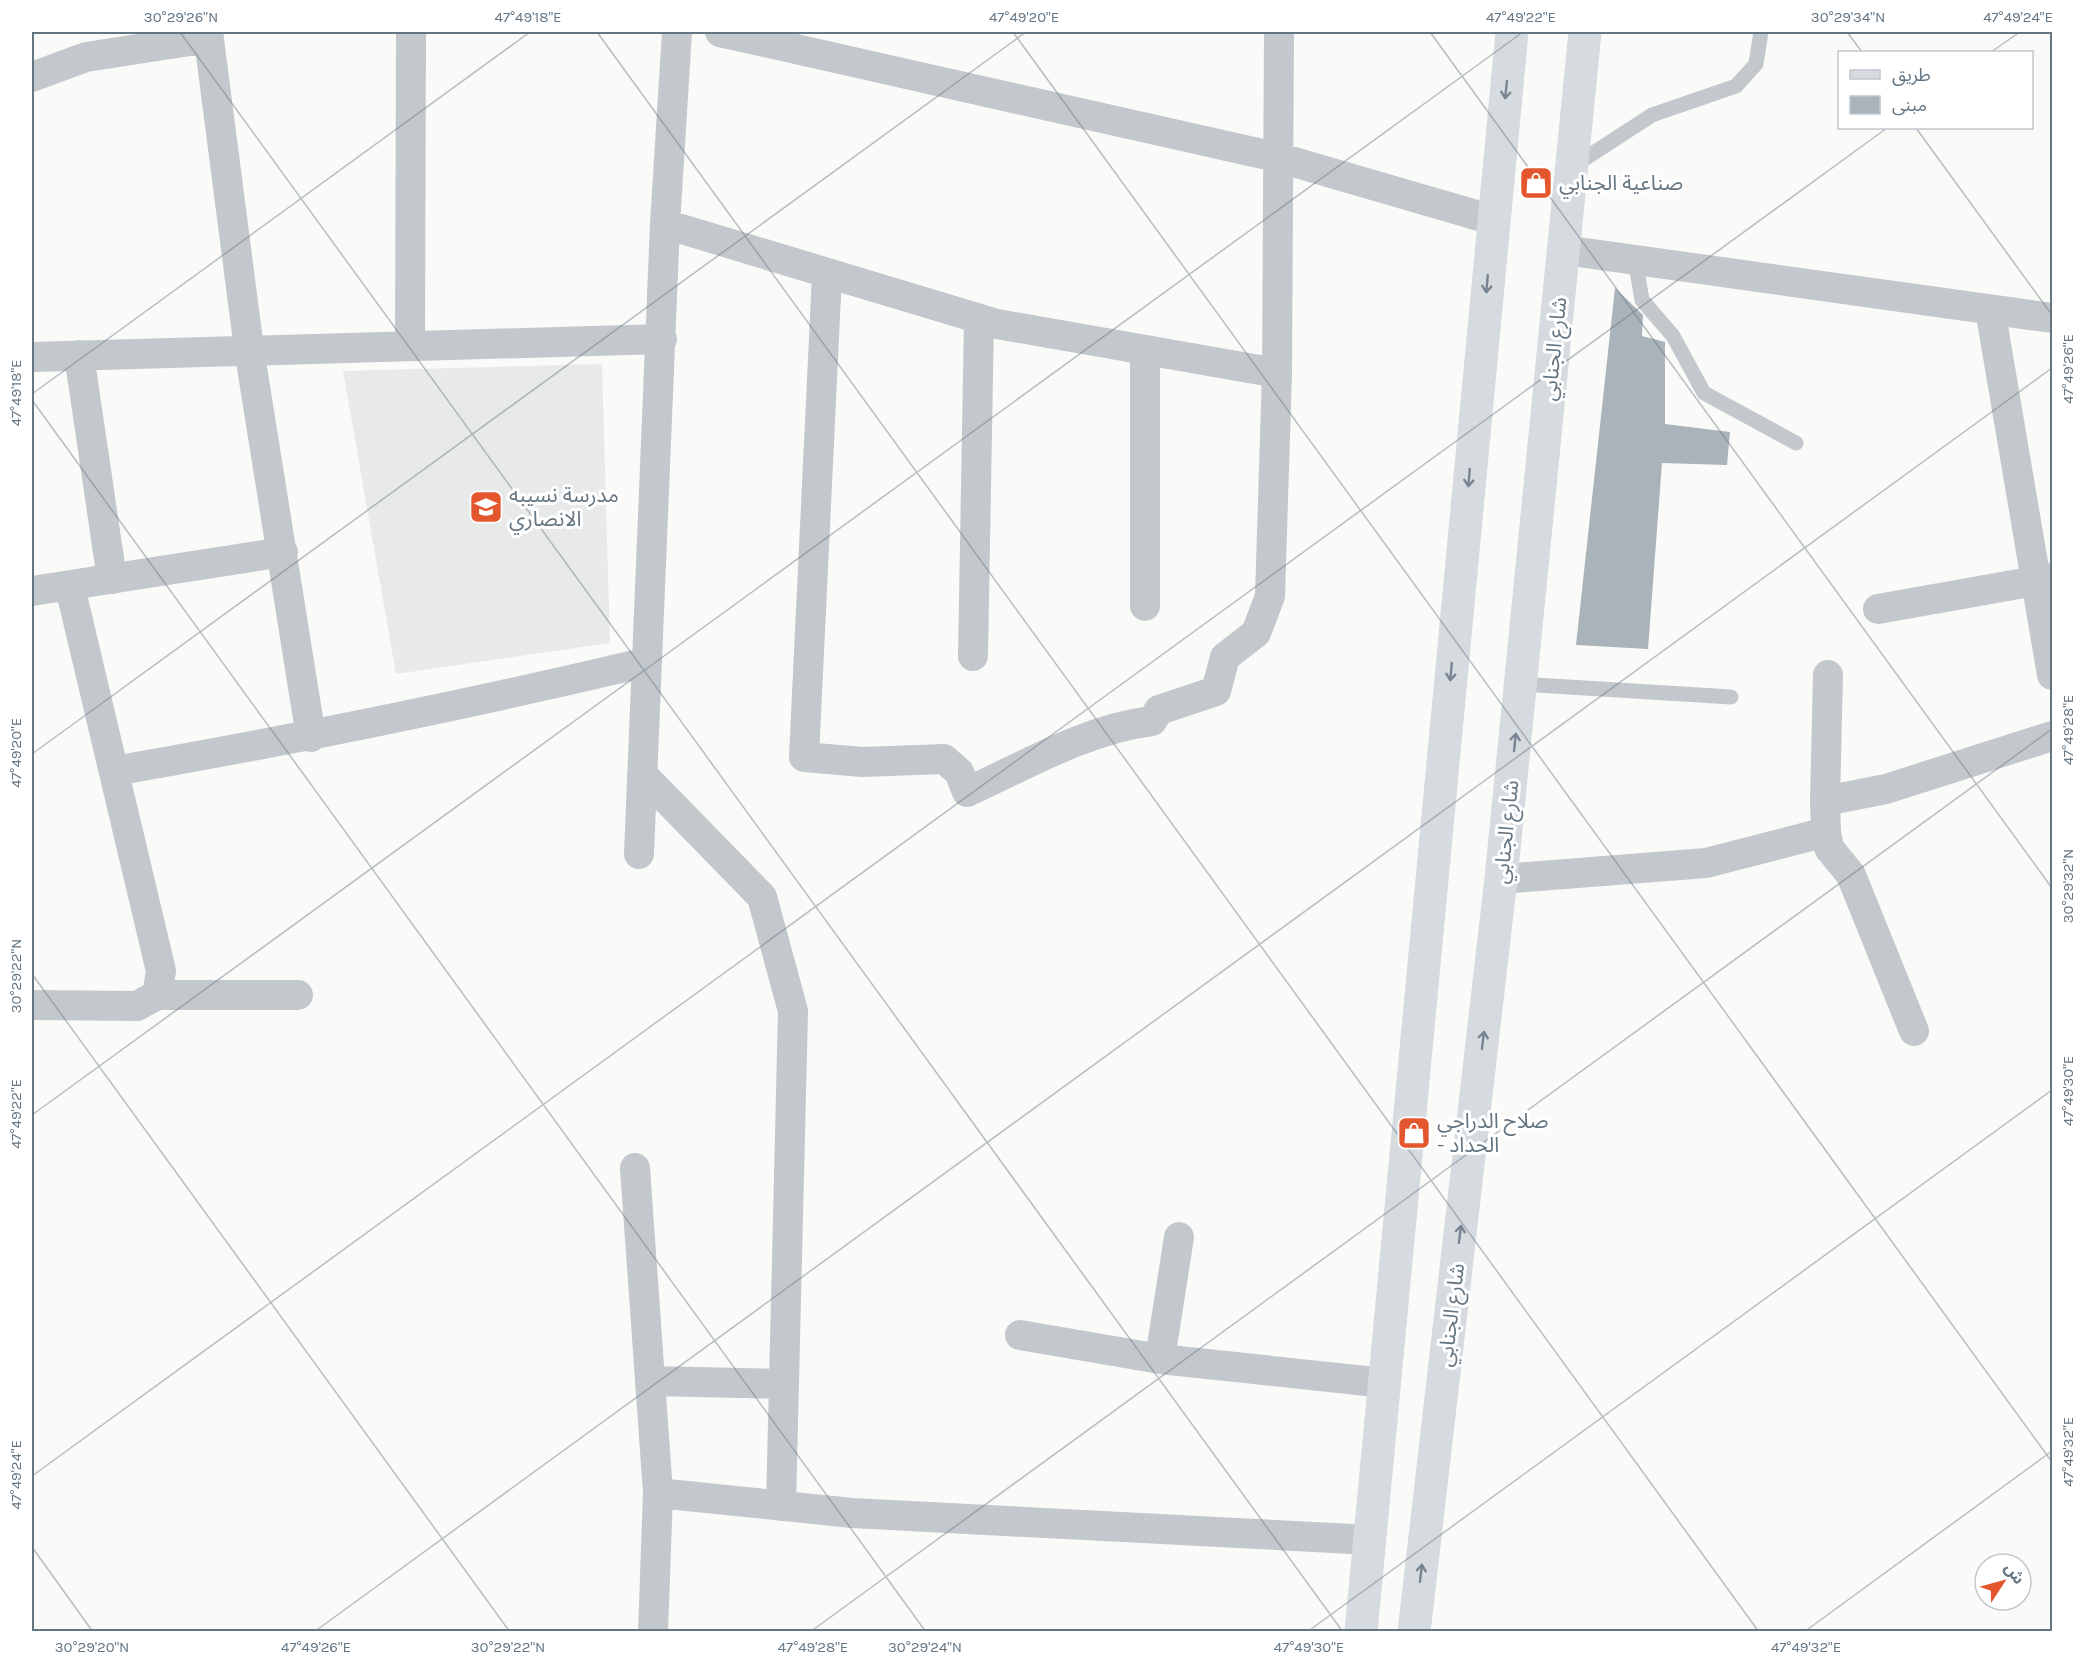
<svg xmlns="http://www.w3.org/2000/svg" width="2084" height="1663" font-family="Karla,'Noto Sans Arabic',sans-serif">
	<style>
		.built { fill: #e8e9e9 }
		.building { fill: #aab3b9 }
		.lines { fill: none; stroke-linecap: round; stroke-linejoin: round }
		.lane { stroke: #c3c8cc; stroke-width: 15 }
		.street { stroke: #c3c8cc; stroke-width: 30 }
		.secondary { stroke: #d6dbdf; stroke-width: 33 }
		.oneway { stroke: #768591 }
		.ticks { fill: none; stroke: #657683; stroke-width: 1.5; stroke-opacity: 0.45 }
		.labels { text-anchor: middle; stroke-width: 6; stroke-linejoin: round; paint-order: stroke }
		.poi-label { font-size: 21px; fill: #657683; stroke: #fff; text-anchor: start }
		.street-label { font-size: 21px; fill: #657683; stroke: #fff }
		.neatline { fill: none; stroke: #657683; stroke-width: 2 }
		.ticks-label { font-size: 15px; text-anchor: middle; fill: #657683 }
	</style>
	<rect width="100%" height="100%" fill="#fafaf8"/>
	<path class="built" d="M602,364L610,643L396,674L343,371Z"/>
	<path class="building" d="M1615,288L1643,315L1642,336L1665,342V424L1730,432L1727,465L1662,463L1648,649L1576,645Z"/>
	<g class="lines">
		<path class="lane" d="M1572,167L1652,115L1736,86L1756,64L1761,32
			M1635,259L1642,300L1673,336L1704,393L1796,443
			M1520,684L1731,697"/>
		<path class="street" d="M208,32L249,349L311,737
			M720,32L1280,158L1493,220
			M32,77L86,57L209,38
			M665,224L997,324L1277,373
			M1564,250L2052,318
			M827,275L804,757L862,762L944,759L959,772L967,792C1026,765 1087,729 1152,721L1159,710L1216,691L1225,657L1256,633L1270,596L1277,373L1279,32
			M1990,309L2052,675
			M410,345L411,32
			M1145,351V606
			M79,355L112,579
			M32,357L662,339
			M70,587L161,971L157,995
			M32,591L283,552
			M1878,609L2052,578
			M973,656L979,319
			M1828,675L1825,801L1826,832L1829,848L1851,875L1914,1031
			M114,771C293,740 470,704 647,662
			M642,774L762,897L793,1011L781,1506
			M1825,801L1886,789L2052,736
			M639,854L665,224L677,32
			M1501,879L1706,863L1826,832
			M32,1005L137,1006L157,995H298
			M635,1168L658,1493L653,1632
			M1020,1335L1160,1359L1385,1383
			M1160,1359L1179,1237
			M650,1381L784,1384
			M658,1493L852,1513L1371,1540"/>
		<path class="secondary" d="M1361,1632L1512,32
			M1414,1632L1501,879L1585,32"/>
	</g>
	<defs><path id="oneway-shaft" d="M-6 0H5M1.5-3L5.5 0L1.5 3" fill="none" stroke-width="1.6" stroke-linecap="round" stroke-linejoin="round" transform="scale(1.5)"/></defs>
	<g class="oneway">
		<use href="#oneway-shaft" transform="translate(1506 90) rotate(96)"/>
		<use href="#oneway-shaft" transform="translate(1487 284) rotate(95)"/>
		<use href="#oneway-shaft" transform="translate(1469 478) rotate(95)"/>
		<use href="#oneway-shaft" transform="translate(1451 672) rotate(95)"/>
		<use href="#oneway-shaft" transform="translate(1515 742) rotate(-84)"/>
		<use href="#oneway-shaft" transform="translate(1483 1040) rotate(-83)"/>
		<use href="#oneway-shaft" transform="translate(1460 1234) rotate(-83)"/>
		<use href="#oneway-shaft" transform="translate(1421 1573) rotate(-83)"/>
	</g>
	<path class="ticks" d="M180,32L1343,1632M597,32L1759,1632M1013,32L2052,1462M1430,32L2052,888M1847,32L1862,52M32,33L33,32M1991,52L2020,32M1916,128L2052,315M32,394L530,32M32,400L926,1632M32,754L1026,32M32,974L510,1632M32,1115L1523,32M32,1476L1887,128M32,1547L93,1632M314,1632L2052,368M810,1632L2052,729M1307,1632L2052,1090M1804,1632L2052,1451"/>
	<defs>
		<symbol id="shop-square" viewBox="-11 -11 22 22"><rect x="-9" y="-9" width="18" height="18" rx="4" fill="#e4572e" stroke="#fff"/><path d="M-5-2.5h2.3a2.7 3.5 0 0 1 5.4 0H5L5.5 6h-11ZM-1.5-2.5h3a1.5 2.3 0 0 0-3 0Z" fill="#fff"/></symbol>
		<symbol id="school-square" viewBox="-11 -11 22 22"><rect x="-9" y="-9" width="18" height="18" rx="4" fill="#e4572e" stroke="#fff"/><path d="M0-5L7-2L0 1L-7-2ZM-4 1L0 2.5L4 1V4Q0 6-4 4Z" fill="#fff"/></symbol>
	</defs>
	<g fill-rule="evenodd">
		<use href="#shop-square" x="1517" y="164" width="38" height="38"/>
		<use href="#school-square" x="467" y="488" width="38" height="38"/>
		<use href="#shop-square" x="1395" y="1114" width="38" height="38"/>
	</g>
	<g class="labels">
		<g class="poi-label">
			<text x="1559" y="190">صناعية الجنابي</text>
			<text x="509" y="502">مدرسة نسيبه<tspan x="509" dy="24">الانصاري</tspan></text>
			<text x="1437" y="1128">صلاح الدراجي<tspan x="1437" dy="24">- الحداد</tspan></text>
		</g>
		<g class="street-label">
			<text transform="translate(1554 349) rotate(-84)" y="7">شارع الجنابي</text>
			<text transform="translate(1506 832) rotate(-84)" y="7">شارع الجنابي</text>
			<text transform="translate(1451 1315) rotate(-83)" y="7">شارع الجنابي</text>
		</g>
	</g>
	<rect width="2084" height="1663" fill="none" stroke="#ffffff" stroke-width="66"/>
	<rect x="1838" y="51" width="195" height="78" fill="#ffffff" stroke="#c1c8cd" stroke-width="1.5"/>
	<rect x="1850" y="70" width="30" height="9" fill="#d6dbdf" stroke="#c1c8cd" stroke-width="1.5"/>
	<text x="1892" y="81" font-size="18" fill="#657683">طريق</text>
	<rect x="1850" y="96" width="30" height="18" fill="#aab3b9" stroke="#c1c8cd" stroke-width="1.5"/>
	<text x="1892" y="111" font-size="18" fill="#657683">مبنى</text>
	<g transform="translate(2003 1582) rotate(54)"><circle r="28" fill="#ffffff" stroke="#c1c8cd" stroke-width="1.5"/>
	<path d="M0-4.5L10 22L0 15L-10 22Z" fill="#e4572e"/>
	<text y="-9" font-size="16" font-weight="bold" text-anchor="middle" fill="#657683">ش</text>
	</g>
	<rect x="33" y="33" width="2018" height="1597" class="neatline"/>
	<g class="ticks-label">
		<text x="181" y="22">30°29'26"N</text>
		<text x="528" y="22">47°49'18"E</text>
		<text x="1024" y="22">47°49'20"E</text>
		<text x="1521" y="22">47°49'22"E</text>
		<text x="1848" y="22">30°29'34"N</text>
		<text x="2018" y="22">47°49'24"E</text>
		<text transform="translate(2068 369) rotate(-90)" y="5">47°49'26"E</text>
		<text transform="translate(16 393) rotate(-90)" y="5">47°49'18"E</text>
		<text transform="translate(2068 730) rotate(-90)" y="5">47°49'28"E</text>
		<text transform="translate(16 753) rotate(-90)" y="5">47°49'20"E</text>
		<text transform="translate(2068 886) rotate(-90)" y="5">30°29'32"N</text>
		<text transform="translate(16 976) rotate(-90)" y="5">30°29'22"N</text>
		<text transform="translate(2068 1091) rotate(-90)" y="5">47°49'30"E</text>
		<text transform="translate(16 1114) rotate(-90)" y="5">47°49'22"E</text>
		<text transform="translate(2068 1452) rotate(-90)" y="5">47°49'32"E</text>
		<text transform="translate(16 1475) rotate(-90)" y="5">47°49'24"E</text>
		<text x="92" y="1652">30°29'20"N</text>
		<text x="316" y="1652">47°49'26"E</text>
		<text x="508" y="1652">30°29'22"N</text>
		<text x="813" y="1652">47°49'28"E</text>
		<text x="925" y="1652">30°29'24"N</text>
		<text x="1309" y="1652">47°49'30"E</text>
		<text x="1806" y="1652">47°49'32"E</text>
	</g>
</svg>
